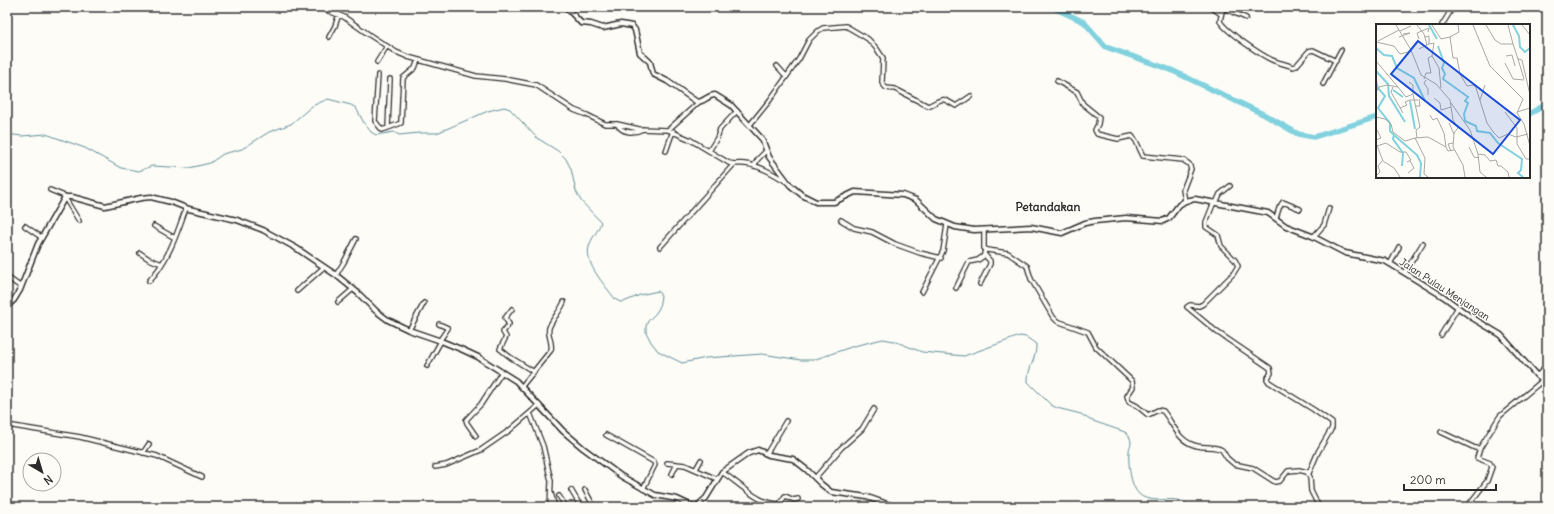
<svg xmlns="http://www.w3.org/2000/svg" width="1554" height="514" font-family="Delius,sans-serif">
	<style>
		.lines { fill: none; stroke-linecap: round; stroke-linejoin: round }
		.stream { stroke: #5f8f96; stroke-width: 1 }
		.river { stroke: #81d1de; stroke-width: 5.5 }
		.minor-casing { stroke: #2b2b2b; stroke-width: 6 }
		.tertiary-casing { stroke: #2b2b2b; stroke-width: 7 }
		.minor { stroke: #fdfcf7; stroke-width: 3.5 }
		.tertiary { stroke: #fdfcf7; stroke-width: 4 }
		.labels { text-anchor: middle; stroke-width: 3; stroke-linejoin: round; paint-order: stroke }
		.street-label { font-size: 10px; fill: #2b2b2b; stroke: #fdfcf7 }
		.quarter-label { font-size: 12px; font-weight: bold; fill: #2b2b2b; stroke: #fdfcf7 }
		.inset-river { fill: none; stroke: #81d1de; stroke-width: 2 }
		.inset-road { fill: none; stroke: #a9a8a5; stroke-width: 1 }
		.view { fill: #1d4ed8; fill-opacity: 0.15; stroke: #1d4ed8; stroke-width: 2 }
		.inset-edge { fill: none; stroke: #2b2b2b; stroke-width: 2 }
	</style>
	<rect width="100%" height="100%" fill="#fdfcf7"/>
	<filter id="ink" filterUnits="userSpaceOnUse"><feTurbulence type="fractalNoise" baseFrequency=".025" numOctaves="2"/><feDisplacementMap in="SourceGraphic" scale="8" xChannelSelector="R" yChannelSelector="G"/><feConvolveMatrix kernelMatrix="1 2 1 2 8 2 1 2 1" color-interpolation-filters="sRGB"/></filter>
	<g filter="url(#ink)">
		<g class="lines">
			<path class="stream" d="M7,134L22,136L46,134L85,148L121,168L139,171L152,166L189,168L210,163L223,154L242,149L269,132L291,124L312,106L328,99L351,105L356,108L364,123L371,132L376,135L394,132L399,135L419,133H437L488,111L504,107L510,109L537,138L558,151L566,159L571,169L576,191L581,201L601,222C598,232 591,238 589,247C584,264 606,286 615,299L620,302L626,301L640,295L658,291L661,296L659,308L656,313L648,321L646,326V332L651,342L658,351L682,363L706,358L762,354L801,360H813L854,346L883,339L894,341L922,352L964,356L1020,336L1026,337L1036,344C1037,359 1027,368 1028,382L1051,405L1057,408L1081,414L1090,420L1125,432C1128,435 1131,438 1131,442C1131,445 1129,448 1129,451C1128,463 1130,487 1140,495C1154,506 1179,492 1190,507"/>
			<path class="river" d="M1052,7L1084,22L1106,47L1171,70L1265,115L1298,134L1314,137L1377,117
				M1529,114L1547,104"/>
			<defs>
				<path id="minor" d="M318,7L344,17L371,36L396,52L408,57L476,76L505,79L536,85L574,110L587,115L605,124H617L639,129L668,130L689,139L729,163C735,165 739,163 745,164C759,165 774,174 787,182
					M1211,7L1221,14
					M1223,7L1220,21C1225,31 1261,55 1272,60C1279,63 1286,64 1293,67L1296,66L1309,51L1313,50L1336,61
					M1223,8L1246,18
					M1442,25L1453,7
					M329,37L335,26L339,14
					M377,62L387,46
					M777,66L786,76
					M378,75L375,121L382,130L388,128
					M390,79L388,128L401,123L403,78L415,68L418,60
					M1057,81L1077,92L1083,104L1099,117L1098,124L1095,130L1097,134L1118,139L1132,136L1136,141L1143,156L1183,160L1189,164L1191,169L1183,190L1185,201
					M1323,84L1341,50
					M617,124C622,133 634,134 643,129
					M749,126L770,100L799,59L809,40L818,31L823,28L846,26L868,39L877,49L883,58L882,83L886,88L895,89L928,106C944,99 940,96 956,106L971,96
					M668,130L699,102
					M666,151L673,131
					M709,151L717,138L720,129L737,111
					M754,166L758,159L766,151
					M50,190L67,197
					M65,198L79,221
					M1214,202L1206,222V227L1218,235L1221,246L1235,260L1238,266L1233,274L1203,304L1199,306L1190,305L1187,307L1217,332L1270,368L1271,373L1267,379L1269,382L1314,410L1332,423V428L1318,452L1309,473
					M1216,203L1220,194L1230,186
					M1276,218L1279,208L1283,202L1300,209
					M841,220L854,228L872,232L895,244L920,253L941,258
					M25,226L41,237
					M154,226L175,238
					M984,230V248L987,250L1008,253L1027,266L1031,279L1053,317L1057,321L1088,332L1096,347L1132,381L1133,387L1127,396L1129,402L1137,406L1148,415L1158,410L1163,411C1174,424 1177,441 1197,446C1206,448 1215,446 1222,450L1227,458L1234,464L1253,468L1275,482L1280,481L1288,471L1299,470L1307,472L1310,477L1311,491L1319,507
					M1314,236L1324,225L1329,208
					M660,247L734,164
					M140,253L149,259L162,264
					M1390,264L1399,247
					M1405,272L1423,243
					M336,275L344,262L356,239
					M7,277L21,287
					M149,281C168,261 177,234 186,208
					M980,284L990,264V261L984,254L985,249
					M956,288L969,262L978,260L985,255
					M297,291L324,267
					M922,292L943,251L947,225
					M338,302L353,289
					M512,309L505,318L509,324L503,332L506,337L500,349L510,357L534,372
					M439,324L448,328L440,340
					M409,330L424,303
					M1441,335L1458,307
					M427,366L441,341
					M522,386L551,350C553,342 547,335 549,328C552,319 560,312 564,302
					M530,413L543,446L551,481L550,507
					M7,425L80,437L157,456L202,477
					M1441,432L1475,448H1480L1500,416L1542,381
					M606,435L654,462L655,465L643,489
					M476,436L467,423L466,420L481,404L502,372
					M143,453L149,444
					M767,453L786,421
					M667,463L685,465L717,479
					M435,467L446,465L481,450L510,430L539,405
					M696,469L701,460
					M722,472C733,479 750,495 762,500C772,504 782,504 793,507
					M672,474L677,464
					M815,478L841,448L862,429L874,409
					M571,490L581,507
					M585,490L594,507
					M551,493L555,507
					M559,496L566,507
					M779,505L785,496L794,500L798,499
					M1467,507L1487,481L1492,467L1490,463L1477,458L1480,448"/>
				<path id="tertiary" d="M566,7L581,23L591,24L603,28L621,24L632,26L635,30L640,53L650,62L653,74L667,81L697,102C704,102 708,95 715,95L731,105L762,139L769,157L790,185L802,195L816,202H834L855,192L903,195L916,200L936,219L955,227L974,230L1031,227L1062,233L1085,223L1095,221L1126,218L1163,221L1169,218L1179,205L1185,201L1195,199L1268,213L1286,226L1312,236L1345,253L1385,261L1392,265L1444,297L1471,317L1501,335L1537,376L1547,383
					M7,306L14,300L20,290L38,244L65,197H72L105,206L141,198L151,197L171,202L189,209L237,220L263,230L296,248L336,275L358,293L376,311L388,320L409,330L441,341L463,350L478,357L516,381L563,431L583,448L621,476L655,495L677,499L692,506H697L706,498L722,472L749,453L758,450L769,455L793,459L807,470L821,484L831,492L867,497L896,507
					M1537,376L1547,367"/>
			</defs>
			<use href="#minor" class="minor-casing"/>
			<use href="#tertiary" class="tertiary-casing"/>
			<use href="#minor" class="minor"/>
			<use href="#tertiary" class="tertiary"/>
		</g>
	</g>
	<g class="labels">
		<g class="street-label">
			<text transform="translate(1445 289) rotate(33)" y="4">Jalan Pulau Menjangan</text>
		</g>
		<g class="quarter-label">
			<text x="1048" y="211">Petandakan</text>
		</g>
	</g>
	<g transform="translate(1376 24)">
		<rect width="154" height="154" fill="#fdfcf7"/>
		<path class="inset-river" d="M53,1L61,15M137,1L143,12L144,23L149,28L154,24M62,22L68,39L66,44L69,50L67,55L92,73L89,77L92,79L88,90L89,97L100,102L101,107L114,109L122,119L146,135L145,146L142,149L147,153M0,24L8,31L16,32L21,44L38,54L49,77M0,47L12,60L13,72L29,98M0,57L2,64L9,72L2,84L14,99V107L18,111M17,66L27,73M34,77L39,105M18,111L41,131L45,139L44,153M18,111L17,115L27,129L26,142"/>
		<path class="inset-road" d="M20,1L35,26L45,51L60,60L74,76L77,96L82,104L78,109L77,123L87,141L89,153M41,1L48,10L51,21M56,1L65,15L74,13L77,34H81L84,50L91,62L98,61L100,64L111,99L118,109L123,114L132,110L140,113L152,110M97,1L114,42L147,75L141,89L148,100L154,122M110,1L119,16L125,20H137L142,35L146,36L154,71M132,1L137,20M146,1L154,11M24,7L35,2M23,13L34,9L27,10M74,13L83,8L82,1M43,15L41,9L53,4L52,8M2,17L23,6M0,18L18,22L24,30L36,27M53,20L58,19L56,32L63,44L65,64M43,25L53,20V12L49,13M130,32L136,31L139,42M142,35L148,55M0,37L22,63M129,39L137,55L148,56M48,55L50,49H55L52,34L56,32M50,56L48,59L52,65V71M33,58L37,61V70M17,63L15,68L27,89M0,68L3,63L11,61L22,63L30,73L37,70L44,103L40,106L41,114M58,74L64,79L65,86L75,83M104,76L109,61M75,79L94,106L102,130L109,131L114,137L120,136L122,142H125L132,148L133,153M39,82H44L43,75M24,84L31,81L29,78L34,76H42M129,88L141,104V120L150,135H154M141,88L154,84M54,91L57,96L61,94L68,109L70,123M0,93L9,95L15,100L17,108L29,117L39,114M73,99L78,110M0,116L5,114L1,106M0,119L7,137L18,144L24,153M1,122L10,119L24,128H30L35,136L31,138M93,123L98,133L103,134M75,127L72,120L77,119M102,130L104,148L110,153M32,149L38,144L34,137M0,152L4,148L2,142L6,137M52,153L48,150L49,134L39,114L52,113L70,123L72,127L78,126"/>
		<path class="view" d="M42,17L144,96L117,130L15,50Z"/>
		<rect width="154" height="154" class="inset-edge"/>
	</g>
	<rect width="1554" height="514" fill="none" stroke="#fdfcf7" stroke-width="24"/>
	<rect x="12" y="12" width="1530" height="490" fill="none" stroke="#2b2b2b" stroke-width="1.5" filter="url(#ink)"/>
	<g transform="translate(42 472) rotate(142)"><circle r="19" fill="#fdfcf7" stroke="#a9a8a5"/>
	<path d="M0-3L7 15L0 10L-7 15Z" fill="#2b2b2b"/>
	<text y="-6" font-size="11" font-weight="bold" text-anchor="middle" fill="#2b2b2b">N</text>
	</g>
	<path d="M1404 484v6h92v-6" fill="none" stroke="#2b2b2b" stroke-width="2"/>
	<text x="1410" y="484" font-size="12" fill="#2b2b2b" stroke="#fdfcf7" stroke-width="3" paint-order="stroke">200 m</text>
</svg>
